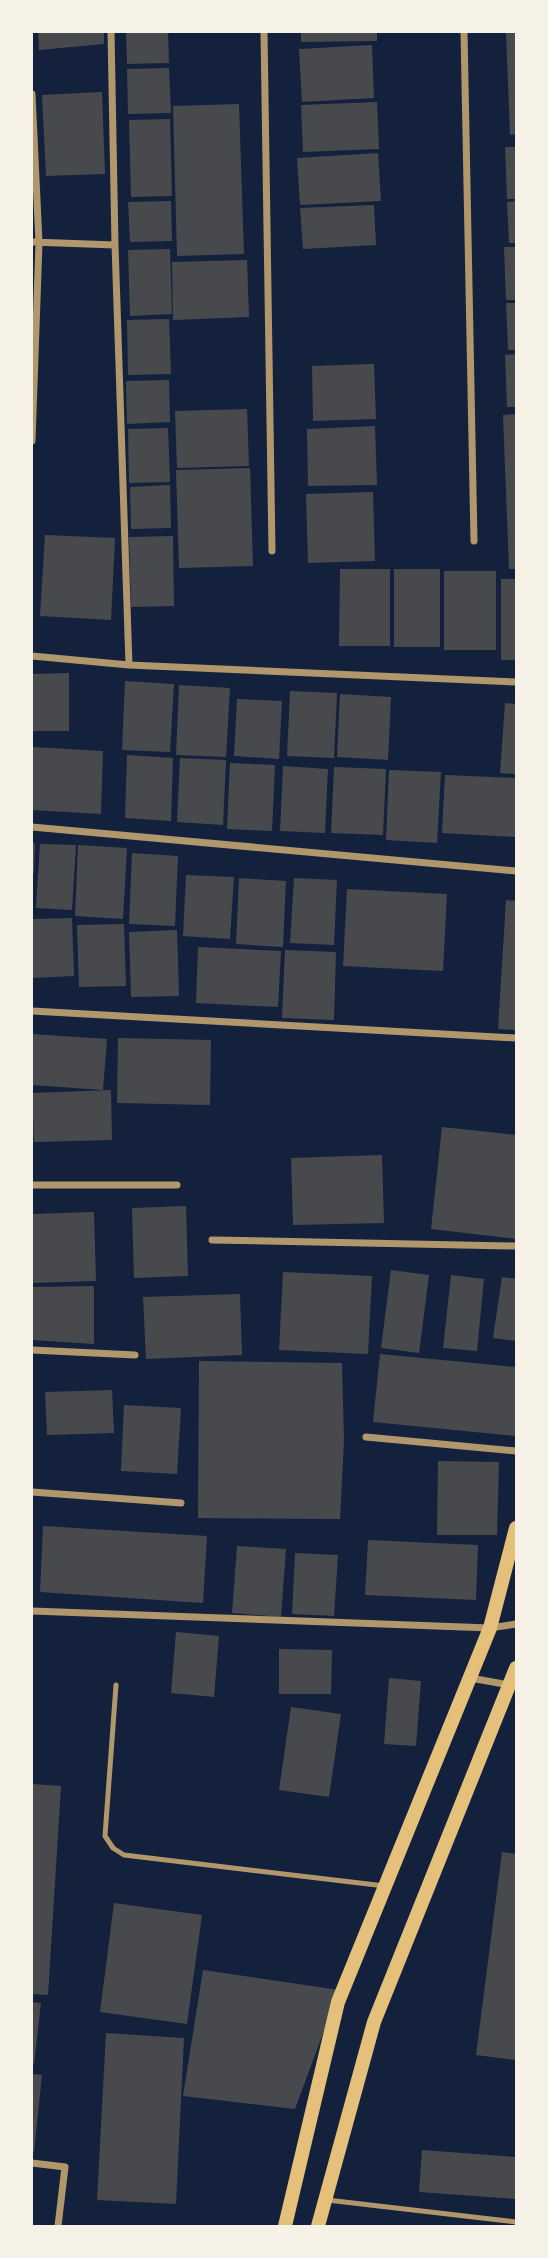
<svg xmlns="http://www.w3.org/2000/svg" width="548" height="2258" font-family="Karla,sans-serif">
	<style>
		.building { fill: #48494c }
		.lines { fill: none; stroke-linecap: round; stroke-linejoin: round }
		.service { stroke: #b1986c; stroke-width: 5 }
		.minor { stroke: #b1986c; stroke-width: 7 }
		.secondary { stroke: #e5c07b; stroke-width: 14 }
	</style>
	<rect width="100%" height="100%" fill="#14213d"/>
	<path class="building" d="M38,32H104V44L39,50Z
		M126,32H168L169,63L127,64Z
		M301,32H377V41L301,42Z
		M516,32V134L510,135L506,33Z
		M372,45L374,98L302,102L299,49Z
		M169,68L171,113L128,114L127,69Z
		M102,92L105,174L46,176L42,95Z
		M377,102L379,149L303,152L301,105Z
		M239,104L244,254L177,256L173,106Z
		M170,119L172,196L131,197L129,120Z
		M505,147H516V199H507Z
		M378,153L381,201L300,205L297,158Z
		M171,201L172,241L130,242L128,202Z
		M516,201V243H509L507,202Z
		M374,205L376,245L303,249L300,208Z
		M504,247H516V300H506Z
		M170,249L172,314L130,316L128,250Z
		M247,260L249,317L173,320L172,262Z
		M506,303H516V350H508Z
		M169,319L171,374L128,375L127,320Z
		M516,354V407H507L505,355Z
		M374,364L376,419L313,421L312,366Z
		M169,380L170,422L127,424L126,381Z
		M247,409L249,466L177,468L175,411Z
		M516,414V569H509L503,415Z
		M375,426L377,485L308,486L307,429Z
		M168,428L170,482L129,483L128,429Z
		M250,468L253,566L179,568L176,470Z
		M170,485L171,528L131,529L130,487Z
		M373,492L375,561L308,563L306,494Z
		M45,535L115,538L111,620L40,616Z
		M173,536L174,606L131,607L129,537Z
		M340,569H390V646H339Z
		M394,569H440V647H394Z
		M444,571H496V650H444Z
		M501,579H516V660H501Z
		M69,673V731H32V674Z
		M125,681L174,684L170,752L122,750Z
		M179,685L230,688L226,757L176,755Z
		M290,691L337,693L334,758L287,756Z
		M340,694L391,697L388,760L337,757Z
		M237,699L282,701L279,759L234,756Z
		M505,703L516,704V774L500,773Z
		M32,747L103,751L101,814L32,810Z
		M127,755L173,758L171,821L125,818Z
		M180,758L226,760L223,825L177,822Z
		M230,763L275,765L272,831L227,829Z
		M283,766L328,769L325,833L280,831Z
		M334,767L386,769L383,835L331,833Z
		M389,770L441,772L437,843L386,840Z
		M445,775L516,778V837L442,833Z
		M32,843H35L34,873H32Z
		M40,844L76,845L72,910L36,908Z
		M78,845L127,848L123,919L75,916Z
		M132,853L178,856L175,926L129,924Z
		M186,875L234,877L230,939L183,936Z
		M239,878L286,881L283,947L236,944Z
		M294,878L337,880L334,945L290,943Z
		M347,889L447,894L443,971L343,966Z
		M506,900L516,901V1030L498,1029Z
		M72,918L74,976L32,978V919Z
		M124,924L126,986L79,987L77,925Z
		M177,930L179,996L131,997L129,932Z
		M198,947L281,951L278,1007L196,1003Z
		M285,950L336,952L334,1020L282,1018Z
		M32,1034L107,1039L103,1090L32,1085Z
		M118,1038L211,1040L210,1105L117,1103Z
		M111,1090L112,1140L34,1142L32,1093Z
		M442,1127L516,1135V1239L431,1229Z
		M382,1155L384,1223L293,1225L291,1158Z
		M186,1206L188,1276L134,1278L132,1208Z
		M94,1212L96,1281L32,1283V1214Z
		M391,1270L429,1275L419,1353L381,1348Z
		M283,1272L372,1276L368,1354L279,1350Z
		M451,1275L484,1279L477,1351L443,1348Z
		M502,1277L516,1279V1341L493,1338Z
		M94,1286V1344L32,1340V1287Z
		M240,1294L242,1355L146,1359L143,1297Z
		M380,1354L516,1367V1436L373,1422Z
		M199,1361L342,1363L344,1440L340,1519L198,1518Z
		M112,1390L114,1433L47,1435L45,1392Z
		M124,1405L181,1408L177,1474L121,1471Z
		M438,1461L499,1462L497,1535H437Z
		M43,1526L207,1536L203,1603L40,1592Z
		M368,1540L478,1545L476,1600L365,1595Z
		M237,1546L286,1549L281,1617L232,1613Z
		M295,1553L338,1555L334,1616L292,1614Z
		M176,1632L219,1636L214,1697L171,1693Z
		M279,1649L332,1650L331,1694H279Z
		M389,1678L421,1681L416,1746L384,1744Z
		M291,1707L341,1714L329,1797L279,1790Z
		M32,1784L61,1786L48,1995L32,1994Z
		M502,1852L516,1854V2060L476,2055Z
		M114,1903L202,1915L187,2024L100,2012Z
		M203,1970L339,1990L295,2109L183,2096Z
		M32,2002L41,2003L34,2065L32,2064Z
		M106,2033L184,2038L176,2204L97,2200Z
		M32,2074L42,2075L34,2152H32Z
		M422,2150L516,2157V2199L419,2192Z"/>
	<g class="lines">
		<path class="service" d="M116,1685L105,1836L113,1848L124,1855L385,1886
			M327,2200L516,2222"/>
		<path class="minor" d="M111,32L115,245L129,665
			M264,32L272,551
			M464,32L474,541
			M32,94L39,243L32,441
			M32,242L115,245
			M32,656L129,665L516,682
			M32,827L516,871
			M32,1011L516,1038
			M32,1185H177
			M212,1240L516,1246
			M32,1350L135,1355
			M366,1437L516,1451
			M32,1492L181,1503
			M32,1611L490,1628L516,1624
			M470,1678L510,1685
			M32,2163L65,2167L58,2226"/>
		<path class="secondary" d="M285,2226L338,2002L490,1628L516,1528
			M318,2226L374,2022L516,1668"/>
	</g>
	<rect width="548" height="2258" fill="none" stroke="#f6f1e7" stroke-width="66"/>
</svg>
